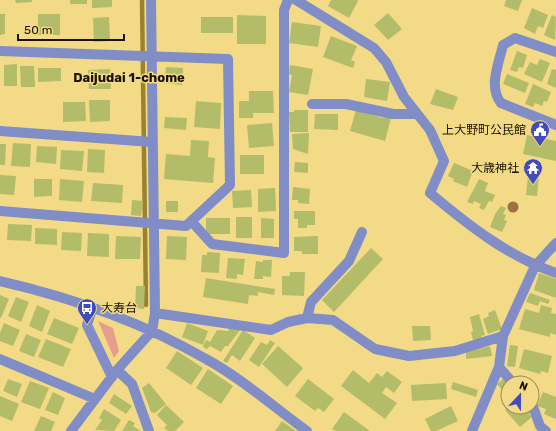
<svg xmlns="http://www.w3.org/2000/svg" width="556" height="431" font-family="Rubik,'Noto Sans JP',sans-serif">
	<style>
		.green { fill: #e69d8c }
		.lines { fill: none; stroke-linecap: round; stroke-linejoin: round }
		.stream { stroke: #998330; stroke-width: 4.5 }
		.building { fill: #b3bc68 }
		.minor { stroke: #808dc6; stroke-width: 10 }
		.tree { fill: #9e7143 }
		.labels { text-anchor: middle; stroke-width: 3; stroke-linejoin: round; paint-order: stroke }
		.poi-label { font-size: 12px; fill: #191200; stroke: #f2da86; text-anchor: end }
		.neighbourhood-label { font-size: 13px; font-weight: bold; fill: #191200; stroke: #f2da86 }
	</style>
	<rect width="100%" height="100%" fill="#f2da86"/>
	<path class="green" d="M98,321L113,328L119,351L114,358Z"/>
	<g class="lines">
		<path class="stream" d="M142,0L146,305"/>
	</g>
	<path class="building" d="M15,0H32V2L16,3Z
		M70,0H87V4H70Z
		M92,0H112V7L92,8Z
		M331,0H357L358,1L349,18L328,6Z
		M506,0H522L518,11L504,6Z
		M532,8L548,15L543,28L538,26L535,34L524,28Z
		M388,13L402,29L388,40L374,25Z
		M0,14H5V34L0,35Z
		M38,14H60V35H38Z
		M237,15L266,16V44H237Z
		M552,15L556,17L555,40L544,35Z
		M109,17L110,41L94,42L93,18Z
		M201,17H233V33H201Z
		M292,22L321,26L318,47L289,43Z
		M331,36L357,46L351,60L355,62L353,68L323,57Z
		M517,51L527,55L523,68L519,67L517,72L510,70Z
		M540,59L550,63L542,82L524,74L530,62L537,65Z
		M17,64V86H4V65Z
		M290,65L313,69L308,95L289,92L292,75L289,74Z
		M20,66H34L35,87H21Z
		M166,67L183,68L182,85L164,83Z
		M38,68H61V81L38,82Z
		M110,69L111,89H89L88,70Z
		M552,69L556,70V88L547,84Z
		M507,74L529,83L525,93L503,84Z
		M366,79L390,82L387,101L364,97Z
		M533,84L551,92L547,102L544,101L542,106L535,103L533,107L525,104Z
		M436,89L458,97L453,110L430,104Z
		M249,91H273L274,113H253V118H239V101H249Z
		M89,100H110V121L90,122Z
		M196,101L221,103L220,129L194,127Z
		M63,102H85L86,121L63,122Z
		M294,110H308V132H290L289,112H294Z
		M356,110L383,118L384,116L391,118L385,141L350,131Z
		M315,114H338V130L314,129Z
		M165,117L187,118L186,130L164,128Z
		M272,123L274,146L249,148L247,125Z
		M309,133L308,154L293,149L292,134Z
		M527,135L556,141V161L523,154Z
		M191,140L209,141L208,157L215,158L213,183L164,179L166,154L190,156Z
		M13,143L31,144L30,167L11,166Z
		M0,144H6L5,165H0Z
		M37,146L57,147L56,164L36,162Z
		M88,149L105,150L104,173L87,172Z
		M61,150L84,151L82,171L60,169Z
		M240,155H264V174H240Z
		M295,162L308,163V173L294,172Z
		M454,163L473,171L467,187L453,181L454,179L448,176Z
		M529,165L540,166L537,196L526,195Z
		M0,175L16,176L14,195L0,194Z
		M34,179H52V196L34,197Z
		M60,179L84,181L82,202L59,200Z
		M479,179L488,183L485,191L495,195L492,202L489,201L484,210L479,208L481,204L474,201L473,204L467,202Z
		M93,183L123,185L122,203L91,201Z
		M293,187L310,189L309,204L298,203V200H292Z
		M275,188L276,211L258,212V189Z
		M251,190L252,207L233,208L232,191Z
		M132,200L143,201L141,216L131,215Z
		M166,201H178V212H166Z
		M501,206L506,208L503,214L506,215L504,220L507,221L502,232L490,227L495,214Z
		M294,211H315V225H307V228H298V219H294Z
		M236,217H252V238H236Z
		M206,218H230V234H206Z
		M261,218L274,219V238H261Z
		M8,224L32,225L31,241L7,240Z
		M35,228L57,229V245L35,244Z
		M62,232L82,233L81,251L61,250Z
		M88,233L109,234V257L87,256Z
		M116,236L141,237L140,259H115Z
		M167,236L187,237L186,260L166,259Z
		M318,236V254H302V251H294V237Z
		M371,248L383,259L334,312L322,300Z
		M207,252L220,253L219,273L201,272L202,255H207Z
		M228,258L245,259L243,275L237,274V279L226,278Z
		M263,260H272L271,277L263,276V279H254L256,261L263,262Z
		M290,272H305L304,296L282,295V276H290Z
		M539,273L556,279V298L534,290Z
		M206,278L275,289L274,295L258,292V296L249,295L248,304L203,297Z
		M136,286H145L144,309L135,308Z
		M530,293L550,300L548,304L540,301L538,306L526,302Z
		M0,295L9,299L1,318L0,317Z
		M16,297L29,302L21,322L8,316Z
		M37,305L50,311L42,332L29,326Z
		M541,305L552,308L551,313L556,314V335L550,333V337L519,329L525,309L539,313Z
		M495,310L502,329L488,334L483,319L489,316L488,313Z
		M479,314L485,335L481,336L482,338L473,340L471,332L473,331L470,317Z
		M54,318L79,328L72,344L47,334Z
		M4,323L20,330L13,346L0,341V333Z
		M187,323L208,331L203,345L182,337Z
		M412,326H430L431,340L413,341Z
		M230,327L240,330L228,346H225L221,352L210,346L207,349L203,347L206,340L210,342L217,330L228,331Z
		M243,330L255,338L240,361L232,355L227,363L223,361Z
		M26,334L41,340L34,357L19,351Z
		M46,339L71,349L63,367L38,357Z
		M270,340L275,343L259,367L249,360L261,342L267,345Z
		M510,345L518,346L515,367L507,366Z
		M278,346L303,368L287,387L262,364Z
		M490,346L492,356L466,359V352Z
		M524,349L552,356L548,373L541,371L540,374L519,368Z
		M177,351L203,368L191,385L166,368Z
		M208,369L233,386L221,404L196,388Z
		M353,370L369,383L377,373L382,377L387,371L402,382L394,393L386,387L382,393L397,403L385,419L341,386Z
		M504,378L508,383V396L497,384Z
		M8,379L22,384L17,397L3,391Z
		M308,379L334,399L324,412L318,408L315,411L295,396Z
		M30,381L49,388L40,409L21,402Z
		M453,382L478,390L476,397L451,389Z
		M149,383L166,404L155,413L151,412L142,388Z
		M446,383L447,399L412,401L411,385Z
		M53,392L65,398L58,415L45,410Z
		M543,392L556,397V419L544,414L546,409L537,406Z
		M114,394L132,406L126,414L109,403Z
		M0,396L19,404L12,421L0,416Z
		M508,401V407H528L532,411L529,414L532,417L520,427L505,410L508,407L505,404Z
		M166,405L184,422L175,431H168L164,428L167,425L157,415Z
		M451,406L458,421L436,431H431L425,419Z
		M104,409L121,420L114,431L95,430L102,420L99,418Z
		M344,412L370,431H336L332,429Z
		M41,416L55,422L51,431H34Z
		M129,420L135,423L133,426L141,431H122Z
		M282,421L296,431H275Z"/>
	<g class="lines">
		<path class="minor" d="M296,0L374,48L386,62L404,97L430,130L444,161L430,193C468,225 509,257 556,273
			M0,51L228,59L230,185L186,226L0,211
			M556,52L515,38L503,45C499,63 488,87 501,103L556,125
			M312,104H346L393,114H417
			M0,131L152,142
			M192,222L212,244L284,253V10L288,0
			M0,281C70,297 144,323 206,359C241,378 275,408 307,431
			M92,309L87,325L112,377
			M155,313L271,330L288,322L307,318L333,320L375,349L409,356L455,351L503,336
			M307,318L311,302L349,261L362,232
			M0,359L95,399
			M499,367L513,383
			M117,370L132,384L149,431
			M532,404L540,426L546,431
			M71,431L117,370L152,331L155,313L151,0
			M472,431L499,367L503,336L535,266L556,243"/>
	</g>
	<circle class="tree" cx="513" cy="207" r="5.5"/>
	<defs>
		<symbol id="civic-pin" viewBox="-11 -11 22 30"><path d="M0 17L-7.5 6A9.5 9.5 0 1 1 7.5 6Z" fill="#414abf" stroke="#f2da86"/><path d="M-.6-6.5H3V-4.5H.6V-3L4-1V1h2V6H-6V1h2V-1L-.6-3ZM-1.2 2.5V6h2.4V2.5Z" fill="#fff"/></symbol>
		<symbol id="temple-pin" viewBox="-11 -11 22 30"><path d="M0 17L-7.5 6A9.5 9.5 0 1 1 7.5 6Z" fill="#414abf" stroke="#f2da86"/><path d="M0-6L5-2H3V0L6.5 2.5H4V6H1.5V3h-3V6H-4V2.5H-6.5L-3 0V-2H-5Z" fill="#fff"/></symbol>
		<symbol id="bus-pin" viewBox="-11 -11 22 30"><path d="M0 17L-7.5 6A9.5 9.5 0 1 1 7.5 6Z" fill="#414abf" stroke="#f2da86"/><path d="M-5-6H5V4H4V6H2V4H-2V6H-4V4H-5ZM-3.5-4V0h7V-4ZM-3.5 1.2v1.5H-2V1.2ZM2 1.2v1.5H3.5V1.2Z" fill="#fff"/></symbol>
	</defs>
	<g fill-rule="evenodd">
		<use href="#civic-pin" x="529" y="119" width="22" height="30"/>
		<use href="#temple-pin" x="522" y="157" width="22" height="30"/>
		<use href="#bus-pin" x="76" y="297" width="22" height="30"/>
	</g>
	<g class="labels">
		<g class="poi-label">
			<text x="526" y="134">上大野町公民館</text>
			<text x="519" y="172">大歳神社</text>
			<text x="101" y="312" text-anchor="start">大寿台</text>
		</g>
		<g class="neighbourhood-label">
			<text x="129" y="82">Daijudai 1-chome</text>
		</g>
	</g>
	<g transform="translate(520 395) rotate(22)"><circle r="19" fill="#f2da86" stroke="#9b8a50"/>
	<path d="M0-3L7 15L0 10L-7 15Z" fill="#414abf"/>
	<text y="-6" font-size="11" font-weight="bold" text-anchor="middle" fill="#191200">N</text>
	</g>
	<path d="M18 34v6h106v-6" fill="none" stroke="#191200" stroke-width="2"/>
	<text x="24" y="34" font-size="12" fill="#191200" stroke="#f2da86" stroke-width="3" paint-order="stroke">50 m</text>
</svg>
